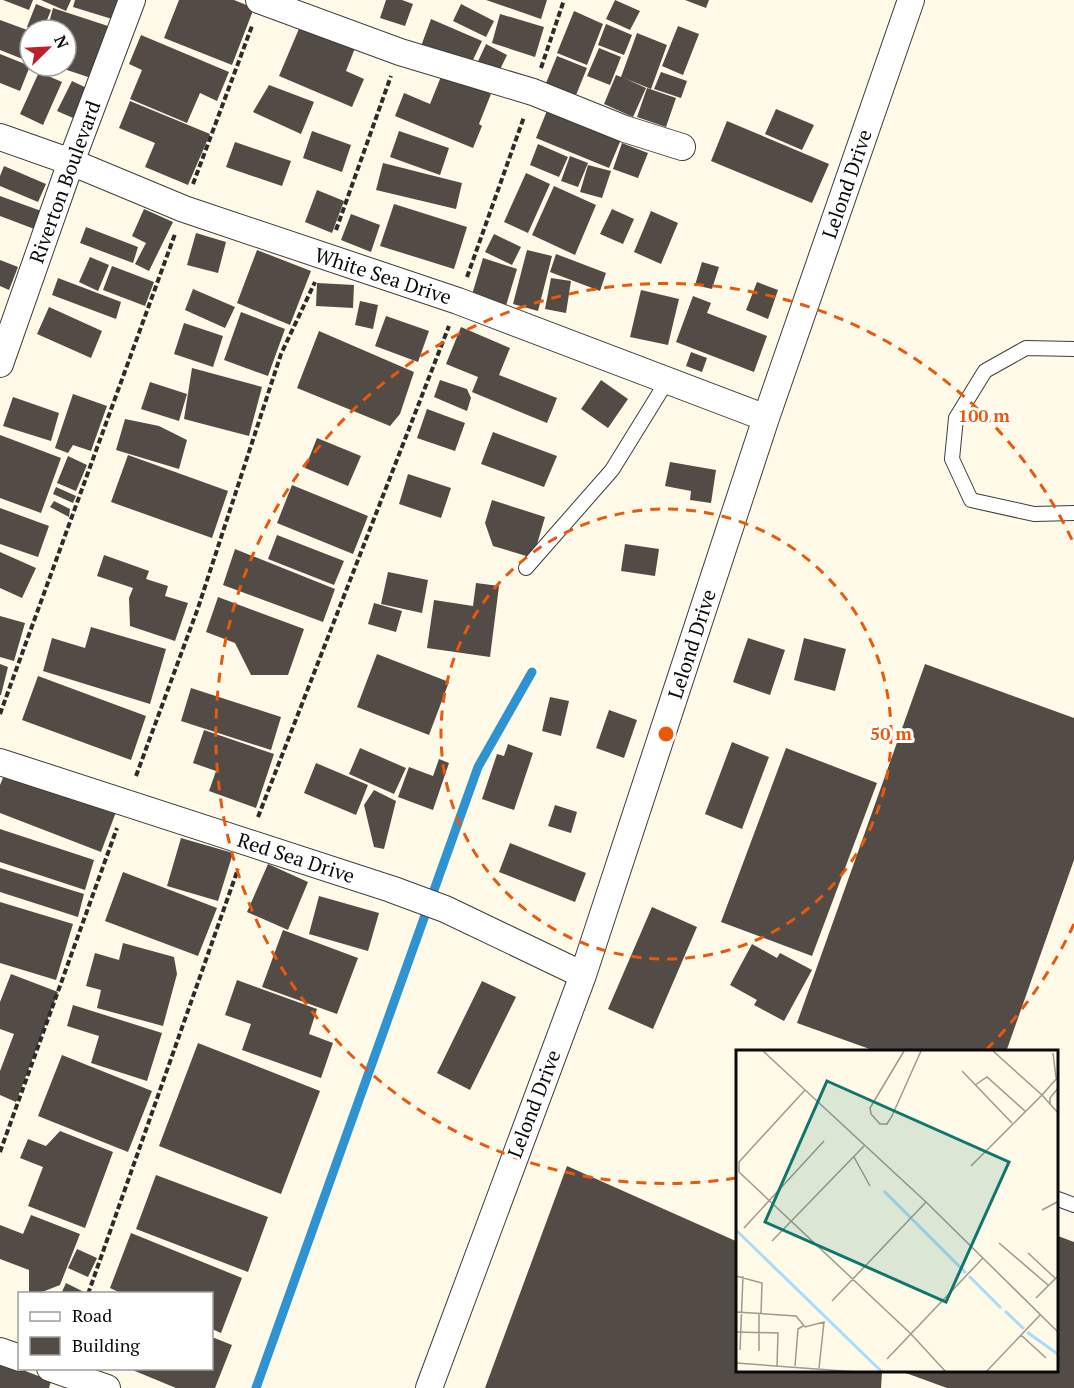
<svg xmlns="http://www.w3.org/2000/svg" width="1074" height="1388" font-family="'PT Serif',serif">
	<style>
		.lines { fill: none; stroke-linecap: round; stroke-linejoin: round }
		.stream { stroke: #2f93d1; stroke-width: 9 }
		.building { fill: #534b46 }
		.service-casing { stroke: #3d3d3d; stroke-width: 16 }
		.minor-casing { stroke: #3d3d3d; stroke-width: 28 }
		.path { stroke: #2c2c2c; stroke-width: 4; stroke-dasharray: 6 3; stroke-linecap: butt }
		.service { stroke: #fff; stroke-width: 14 }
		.minor { stroke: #fff; stroke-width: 26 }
		.ring { fill: none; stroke: #e8590c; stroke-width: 3; stroke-dasharray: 10 8 }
		.labels { text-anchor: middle; stroke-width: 6; stroke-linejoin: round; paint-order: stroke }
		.street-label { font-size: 20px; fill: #0a0a0a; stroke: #fff }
		.inset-river { fill: none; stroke: #aadcf8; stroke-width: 3 }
		.inset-road { fill: none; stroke: #9d9a8f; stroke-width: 1.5 }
		.view { fill: #0f766e; fill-opacity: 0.15; stroke: #0f766e; stroke-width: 3 }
		.inset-edge { fill: none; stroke: #0a0a0a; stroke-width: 3 }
		.centre { fill: #e8590c; stroke: #fff; stroke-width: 3 }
		.ring-label { font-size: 18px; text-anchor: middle; font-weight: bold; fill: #e8590c; stroke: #fff; stroke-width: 6; stroke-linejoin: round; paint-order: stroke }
	</style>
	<rect width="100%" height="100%" fill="#fffae7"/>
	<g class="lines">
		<path class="stream" d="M256,1388L478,767L532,672"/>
	</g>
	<path class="building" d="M3,0H33L29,10Z
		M41,0H71L66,11Z
		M75,0H118L112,19L73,7Z
		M179,0H234L254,8L232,65L164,38Z
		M386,0H402L413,4L405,26L380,18Z
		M486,0H547L541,19Z
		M615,0L640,11L630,30L606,19Z
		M685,0H709L706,8Z
		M36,4L51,10L43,30H34L27,27Z
		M461,4L494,21L486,37L453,21Z
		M53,8L111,27L94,79L55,66H66V30H47Z
		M574,11L603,24L587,65L557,53Z
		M500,14L544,27L535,57L492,43Z
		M431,19L482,41L471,64L420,49Z
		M0,20L30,31V62L0,50Z
		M301,24L355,48L346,71L364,79L352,107L279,76Z
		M606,24L632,35L624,55L598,45Z
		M678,26L699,34L683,75L662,66Z
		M637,33L667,45L651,89L624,78L646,88L633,117L604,104L616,75L621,77Z
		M141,35L229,72L217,101L200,93L187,123L130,99L142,70L129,64Z
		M486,44L507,55L496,78L475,68Z
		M599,48L621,57L610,85L587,76Z
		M0,54L30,66L20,91L0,83Z
		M557,56L587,68L574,100L544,88Z
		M39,72L62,82L43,125L20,114Z
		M661,72L687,81L681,98L654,89Z
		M442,74L491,94L479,124L482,126L473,148L395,116L404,93L430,104Z
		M72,81L93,91L80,121L57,111Z
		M269,85L314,102L301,134L253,112Z
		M647,88L676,98L666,127L637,117Z
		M130,101L210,134L188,185L145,167L155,143L119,128Z
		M548,108L622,137L609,168L536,138Z
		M776,109L814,125L802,150L765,134Z
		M727,121L829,164L812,203L711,161Z
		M312,131L351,145L342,172L303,158Z
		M399,131L449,148L440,175L390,157Z
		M235,142L291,161L282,186L226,167Z
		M622,143L648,153L638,178L613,169Z
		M538,144L568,157L559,177L530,165Z
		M570,156L588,163L578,187L561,181Z
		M383,163L462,183L456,209L376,190Z
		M588,165L611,171L602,198L580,192Z
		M4,166L46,184L38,202L0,186V176Z
		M526,173L550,184L528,233L504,222Z
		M554,186L596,205L575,255L532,235Z
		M317,190L344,201L332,233L305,222Z
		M0,196L44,212L37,230L0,216Z
		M394,204L467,227L454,269L380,246Z
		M144,209L173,222L149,271L135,264L146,243L132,236Z
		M612,209L634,219L623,244L600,234Z
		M651,211L678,223L661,264L634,252Z
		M351,214L380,225L371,252L341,240Z
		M86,227L138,247L133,263L80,243Z
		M196,233L226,242L218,273L187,265Z
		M494,234L521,247L512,265L485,252Z
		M257,250L311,271L290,325L237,303Z
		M527,250L552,256L538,311L513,304Z
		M556,254L606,273L600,291L550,272Z
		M90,257L109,265L98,291L79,282Z
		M483,258L517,269L505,309L471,298Z
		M0,260L18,267L9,290L0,286Z
		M702,262L719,267L712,289L695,285Z
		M112,266L154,282L145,306L103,290Z
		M58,278L121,302L116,319L52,295Z
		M551,278L571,281L566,313L545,309Z
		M757,282L778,290L768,319L746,310Z
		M317,283L354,285L353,308L316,306Z
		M193,289L235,307L225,328L185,310Z
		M641,290L679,299L668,345L630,337Z
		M693,296L711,303L707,313L767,336L754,372L676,342Z
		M360,301L378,305L373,329L355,325Z
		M49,307L102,331L91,358L37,334Z
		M241,312L285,329L268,376L224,360Z
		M386,316L429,331L418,362L375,346Z
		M184,323L223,336L213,367L174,354Z
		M461,327L510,348L499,375L557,398L547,423L472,392L478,377L446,364Z
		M319,331L414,372L400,414L390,426L297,388Z
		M691,352L707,358L702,372L686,366Z
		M192,368L262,387L249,436L184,419Z
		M440,380L467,389L471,398L467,411L434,397Z
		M601,380L628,399L608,428L581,409Z
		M150,382L187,394L179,421L141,409Z
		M73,394L107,406L91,451L73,445L68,453L55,448Z
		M13,397L59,413L51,441L3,426Z
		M427,409L465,423L455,451L417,438Z
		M125,419L159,426L187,440L179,469L116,450Z
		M493,432L557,456L544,487L481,464Z
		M0,435L61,458L41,513L0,498Z
		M317,438L361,456L348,486L305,468Z
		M128,455L228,491L212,538L111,502Z
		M68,456L87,465L76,491L57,483Z
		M670,462L716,470L711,503L690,500L691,491L665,486Z
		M408,474L451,488L441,518L399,504Z
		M292,485L368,516L353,554L277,523Z
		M56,487L76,496L73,503L53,494Z
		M492,500L545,517L533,558L493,546L485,523Z
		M54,501L70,509L69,517L50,507Z
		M0,508L49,526L38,557L0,544Z
		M277,535L344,561L334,585L268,559Z
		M625,544L659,549L655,576L621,571Z
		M235,549L335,589L323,622L223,585Z
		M0,552L36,568L22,598L0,588Z
		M104,555L149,571L146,579L168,586L165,596L188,603L175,641L130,626L129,598L133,588L97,576Z
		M388,572L428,580L422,613L381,604Z
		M476,583L499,586L490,657L427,648L434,600L473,606Z
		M218,597L304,629L288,675H251L235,643L206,632Z
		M374,603L402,611L396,632L368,624Z
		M0,616L25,623L14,661L0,657Z
		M91,627L166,649L150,704L43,671L52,638L85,648Z
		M748,638L785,650L770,695L733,682Z
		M804,638L846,649L835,691L794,680Z
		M377,654L449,682L429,735L357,707Z
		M0,664L8,667L1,695H0Z
		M925,664L1074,718V860L1006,1052H878L797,1023Z
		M38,676L146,716L131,760L22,720Z
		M191,688L281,717L271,750L181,721Z
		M550,697L569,701L561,736L542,731Z
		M609,710L637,720L624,758L596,748Z
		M204,730L274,754L256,808L209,791L216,771L193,763Z
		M732,742L769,757L742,829L705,814Z
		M508,744L533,753L514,810L482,799L497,754L504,756Z
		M360,748L406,768L394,794L349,774Z
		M786,748L877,783L812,956L721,922Z
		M439,759L449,763L433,810L398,797L409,767L433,776Z
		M316,763L368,785L356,815L304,793Z
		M6,770L116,812L101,852L0,813V785Z
		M374,790L396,801L384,849L374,847L364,805Z
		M555,805L577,812L571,833L548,826Z
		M0,829L94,860L85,890L0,862Z
		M181,838L233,853L218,901L167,886Z
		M510,843L586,873L575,902L499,872Z
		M268,864L308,882L288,930L247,912Z
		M0,868L84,894L78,917L0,892Z
		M123,872L217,908L198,956L105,921Z
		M319,896L379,913L368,951L309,934Z
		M0,902L73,924L56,980L0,963Z
		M652,907L697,927L653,1029L608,1009Z
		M283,930L358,958L337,1014L262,987Z
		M123,943L174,957L177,974L163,1026L97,1008L101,990L86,986L95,953L119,960Z
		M752,944L777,958L780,953L812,970L784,1021L754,1005L757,1000L730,985Z
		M11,974L58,992L16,1102L0,1095V1071L14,1034L0,1029V1002Z
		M237,980L317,1009L309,1034L333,1043L321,1078L242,1050L251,1024L225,1015Z
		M482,981L516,997L470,1090L437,1073Z
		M73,1005L162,1033L147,1081L91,1063L99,1036L67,1026Z
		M198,1043L320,1091L281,1194L159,1146Z
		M62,1055L152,1091L128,1152L38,1116Z
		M60,1131L113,1152L85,1228L28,1206L43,1167L20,1158L28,1139L46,1146Z
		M567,1166L738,1242V1372H882L881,1388H485Z
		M156,1175L268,1217L248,1272L136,1229Z
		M31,1215L80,1234L60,1285L37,1294H29V1270L0,1259V1225L23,1234Z
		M131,1233L242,1278L221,1333L212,1329V1294H123L110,1288Z
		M1058,1236L1074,1242V1388H947L903,1372H1058Z
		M77,1249L97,1258L88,1277L68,1268Z
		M66,1283L88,1294H61Z
		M212,1337L232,1345L215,1388H176L130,1369L212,1368Z
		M0,1361L51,1381L49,1388H0Z"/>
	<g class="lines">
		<defs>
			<path id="service" d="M1074,349L1026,348L985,371L956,418L952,459L971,500L1034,514L1074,513
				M526,568L612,470L667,381
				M1058,1199L1074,1205"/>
			<path id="minor" d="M259,0L400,52L533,92L625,129L682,147
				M0,137L71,162L184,209L458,301L766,418
				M0,364L71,162L132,0
				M0,762L391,889L445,909L583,975
				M0,1351L20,1358
				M50,1368L107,1388
				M429,1388L583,975L766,418L911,0"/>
		</defs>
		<use href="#service" class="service-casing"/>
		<use href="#minor" class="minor-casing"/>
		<path class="path" d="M541,68L564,0
			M193,184L252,26
			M336,230L391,76
			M467,277L524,117
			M0,714L175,234
			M136,776L198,608L281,354L315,282
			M258,817L449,326
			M0,1152L117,828
			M88,1294L238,869"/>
		<use href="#service" class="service"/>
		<use href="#minor" class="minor"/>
	</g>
	<g class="ring">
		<circle cx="666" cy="734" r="225"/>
		<path d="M1074 924A450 450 0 0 1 987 1049M736 1178A450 450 0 1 1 1074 544"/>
	</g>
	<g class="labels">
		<g class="street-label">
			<text transform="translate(65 182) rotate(-70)" y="7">Riverton Boulevard</text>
			<text transform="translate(847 184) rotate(-71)" y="7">Lelond Drive</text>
			<text transform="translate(383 276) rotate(18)" y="7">White Sea Drive</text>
			<text transform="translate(692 644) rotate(-72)" y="7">Lelond Drive</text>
			<text transform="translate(296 858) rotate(18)" y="7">Red Sea Drive</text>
			<text transform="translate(534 1104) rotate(-69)" y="7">Lelond Drive</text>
		</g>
	</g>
	<g transform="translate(736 1050)">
		<rect width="322" height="322" fill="#fffae7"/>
		<path class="inset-river" d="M148,141L230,223M0,180L146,322M233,226L265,258M269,261L288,279M291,282L323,305"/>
		<path class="inset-road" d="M27,1L190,152L323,283M168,1L134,58L135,64L144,74H151L156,66L185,1M317,3L320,28M226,21L276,73M321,28L306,45L323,64M239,35L251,27L289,61M314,55V48L323,37M118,107L134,136M235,116L306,45L257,1M3,122L175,284L210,322M3,122V112L69,40M306,160L323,151M8,178L88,91M36,191L128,96M263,193L312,235M292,203L319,228M0,226L26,233L25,264M300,248L323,225M96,251L190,152M0,262L60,266L69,277L88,272L83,318M23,263V301M0,282L42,283L41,316M285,285L310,308M4,300L7,226M151,309L247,208M0,313L121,322M59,316L62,279L67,276M250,322L304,265"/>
		<path class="view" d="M91,31L273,112L210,252L29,172Z"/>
		<rect width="322" height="322" class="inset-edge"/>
	</g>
	<circle cx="666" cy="734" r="9" class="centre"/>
	<g class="ring-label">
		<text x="984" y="422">100 m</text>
		<text x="891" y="740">50 m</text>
	</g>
	<rect x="18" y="1292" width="195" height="78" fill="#ffffff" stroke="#9d9d9d" stroke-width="1.5"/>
	<rect x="30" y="1312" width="30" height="9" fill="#ffffff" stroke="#9d9d9d" stroke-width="1.5"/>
	<text x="72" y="1322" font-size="18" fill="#0a0a0a">Road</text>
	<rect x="30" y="1337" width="30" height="18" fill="#534b46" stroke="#9d9d9d" stroke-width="1.5"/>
	<text x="72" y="1352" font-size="18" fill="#0a0a0a">Building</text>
	<g transform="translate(48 48) rotate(66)"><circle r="28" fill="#ffffff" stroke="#9d9d9d" stroke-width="1.5"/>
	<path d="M0-4.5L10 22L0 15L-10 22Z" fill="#bd1f29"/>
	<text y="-9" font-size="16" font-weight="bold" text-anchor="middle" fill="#0a0a0a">N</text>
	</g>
</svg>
